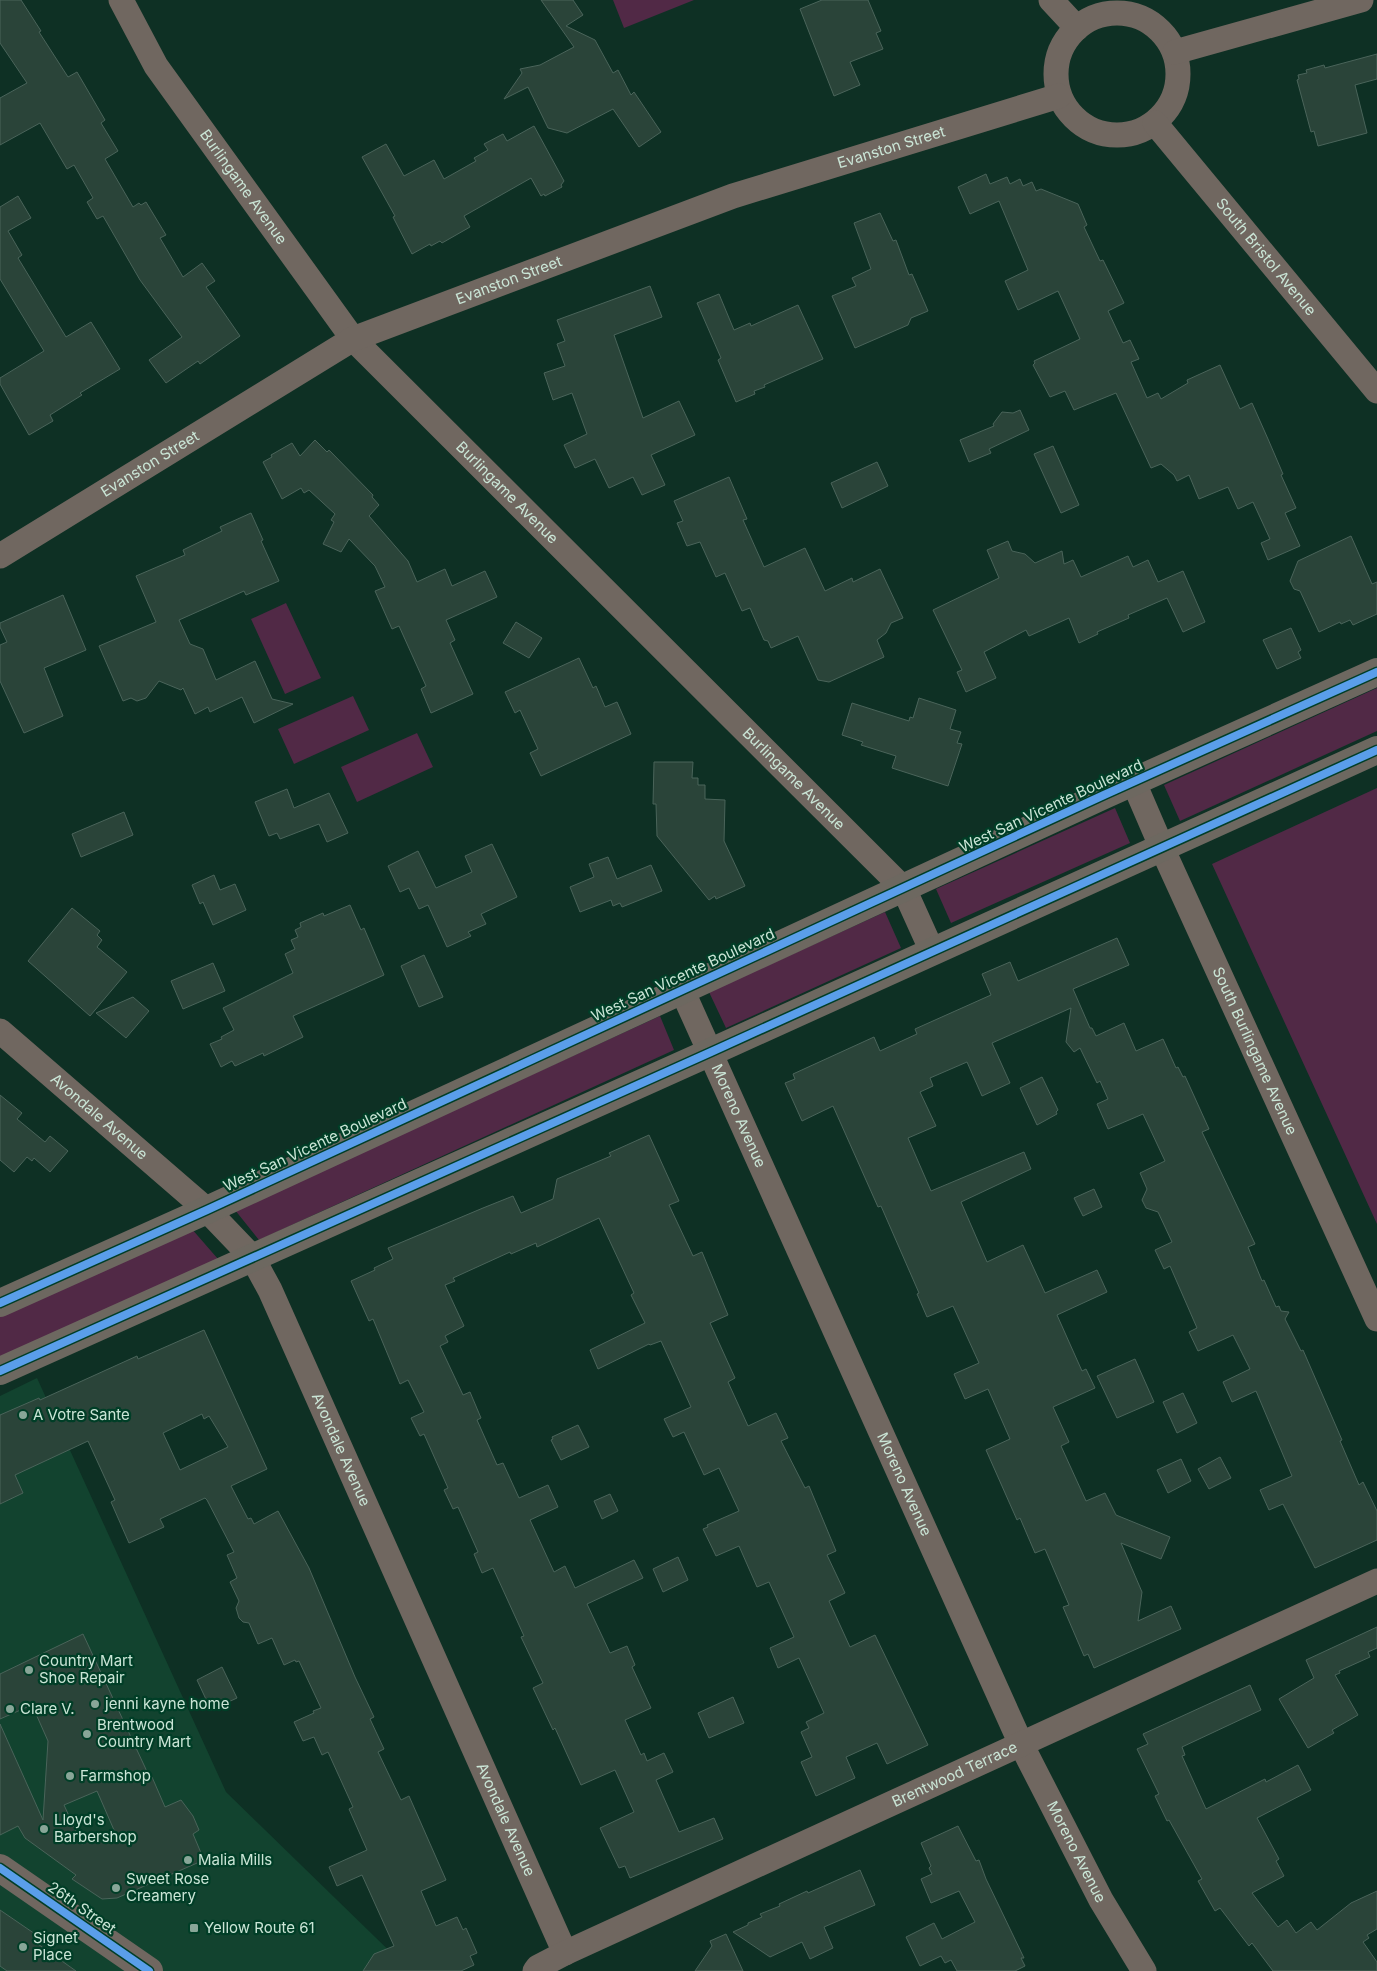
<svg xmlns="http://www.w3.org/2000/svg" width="1377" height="1971" font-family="Inter,sans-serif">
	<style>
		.built { fill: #12432f }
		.green { fill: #512946 }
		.building { fill: #2a4439; stroke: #4a645a; fill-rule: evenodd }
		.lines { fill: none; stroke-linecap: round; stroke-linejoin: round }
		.minor { stroke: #706760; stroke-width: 25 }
		.tertiary { stroke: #706760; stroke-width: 28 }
		.secondary { stroke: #6d6860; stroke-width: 28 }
		.cycleway-casing { stroke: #003e27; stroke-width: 11 }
		.cycleway { stroke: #5a9eea; stroke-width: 8 }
		.poi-dot { fill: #88a698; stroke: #003e27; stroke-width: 2 }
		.labels { text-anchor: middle; stroke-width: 4.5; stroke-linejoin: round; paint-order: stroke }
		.street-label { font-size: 15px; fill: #cae5d6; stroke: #003e27 }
		.poi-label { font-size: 15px; fill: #cae5d6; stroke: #003e27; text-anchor: start }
	</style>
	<rect width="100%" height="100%" fill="#0e3024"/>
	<path class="built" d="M37,1378L226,1792L410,1971H0V1396Z"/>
	<path class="green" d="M613,0H694L624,28Z
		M286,603L321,678L285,694L251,619Z
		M1377,688V731L1180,821L1164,785Z
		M353,696L369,730L294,764L278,729Z
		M417,733L433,767L357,802L341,767Z
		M1377,788V1224L1212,864Z
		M1115,808L1130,843L951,923L936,889Z
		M885,912L901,948L726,1028L709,992Z
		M660,1016L674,1050L259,1240L235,1210Z
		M191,1228L218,1259L0,1358V1315Z"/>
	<path class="building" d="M0,0H21L41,31L39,32L68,77L77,72L105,120L101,123L118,151L105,159L133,207L139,203L141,205L146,202L166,235L160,238L183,277L202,263L215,281L206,287L240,336L200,364L198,361L166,383L149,360L182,337L140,280L103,216L97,219L87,202L93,198L74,165L67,169L40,123L0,145V98L27,83L0,43Z
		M541,0H573L583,15L566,26L595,40L613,73L618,70L631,95L634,92L661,132L639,147L613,109L567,133L548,128L528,87L504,99L522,73L520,69L540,65L574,47Z
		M822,0H868L881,31L876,33L883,49L850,62L860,85L834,96L800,9Z
		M1377,54V79L1355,85L1367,133L1318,146L1314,131L1311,132L1297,80L1299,79L1298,75L1307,73L1306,70L1324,65L1325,68Z
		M534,126L564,181L561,185L562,187L545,196L544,194L541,196L531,178L464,216L470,227L442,243L440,241L431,246L430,244L412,254L393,217L395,216L362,157L386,144L404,176L434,160L444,179L476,161L474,158L488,150L484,144L503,134L507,141Z
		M986,174L990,184L1007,177L1010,184L1020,179L1023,186L1032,182L1036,191L1041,189L1078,204L1087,225L1084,227L1100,261L1103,260L1124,303L1108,311L1123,343L1130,340L1139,359L1131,362L1147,398L1158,393L1161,399L1188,383L1187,380L1220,365L1240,409L1252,403L1268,439L1283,474L1281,475L1296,508L1285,513L1300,546L1268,560L1261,543L1270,539L1253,502L1238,509L1228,487L1199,499L1189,475L1177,481L1174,475L1161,464L1151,468L1116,393L1074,410L1065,391L1050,397L1033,365L1035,363L1034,361L1080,339L1058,291L1018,310L1005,281L1028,270L999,201L970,214L958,187Z
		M18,196L31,218L8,231L22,255L18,258L66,337L91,322L120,369L80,393L82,395L50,415L53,421L29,435L0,384V378L44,351L0,279V207Z
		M880,213L893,241L896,240L909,275L912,274L928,311L911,318L908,325L855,348L832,296L856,286L852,278L871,269L854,223Z
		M650,286L662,317L614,335L643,418L679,401L695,435L651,455L665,485L642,495L633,477L609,488L595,459L575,468L564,445L587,434L572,393L553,400L544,373L565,366L557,344L565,341L557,320Z
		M719,294L734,330L750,323L751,326L798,305L823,359L764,385L765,387L754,391L755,394L736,402L718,360L721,358L697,303Z
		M1020,410L1029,430L989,449L991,453L969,462L960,440L994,426L993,424L1002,412L1013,413Z
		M315,440L327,452L329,450L373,495L372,497L379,505L369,516L408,561L417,582L445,569L452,586L485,571L497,597L446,620L455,640L450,643L473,694L431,713L421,689L426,686L399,626L392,629L375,591L385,587L375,566L349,539L341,552L323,544L334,522L331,520L335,514L309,490L304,493L301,488L282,499L263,462L272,457L271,455L292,443L300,456Z
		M1053,446L1079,505L1061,513L1034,454Z
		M877,462L888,486L842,508L831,483Z
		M729,477L747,519L743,520L764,567L805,548L825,591L852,578L853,582L880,569L903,618L891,623L886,633L877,640L884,657L829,682L818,680L798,636L771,648L768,641L764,640L750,608L742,611L725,573L716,577L700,542L687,546L677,523L683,521L674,501Z
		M251,513L263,540L261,541L279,581L246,595L244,591L179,620L190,644L203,649L216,680L255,661L272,699L293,704L254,723L242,697L210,712L208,707L195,714L183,688L181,690L159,681L146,698L137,701L131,698L123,701L99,646L156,622L136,576L185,555L183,550L222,531L220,527Z
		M1351,536L1372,584L1377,582V614L1353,625L1350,620L1341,624L1340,622L1319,632L1300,591L1294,589L1290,581L1298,561Z
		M1008,541L1012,551L1025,554L1035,563L1062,551L1064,564L1073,560L1081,577L1128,556L1133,567L1148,560L1158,582L1183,571L1205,622L1183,632L1167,598L1128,615L1129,618L1097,632L1098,634L1079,643L1069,618L1029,636L1026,630L984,652L996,678L966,692L957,672L962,670L933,610L999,578L987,550Z
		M63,595L86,650L44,668L63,716L24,733L0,681V645L7,642L0,627V623Z
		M516,622L542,638L529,658L503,643Z
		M1291,628L1301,650L1298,652L1301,658L1277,669L1263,640Z
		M579,658L593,688L596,686L605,707L617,702L631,734L541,776L530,753L538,749L520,710L515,713L505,692Z
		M919,698L956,710L950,729L961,732L957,743L962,744L948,786L892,768L896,756L861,745L863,742L842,735L852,703L909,721L910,717L913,718Z
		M654,762H693L692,778H698V785H705V799L725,800L724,841L745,886L716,899L715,896L709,900L657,836L656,804H653Z
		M287,789L294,808L329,793L348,833L327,842L319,824L280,839L277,833L269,836L255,802Z
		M124,812L133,835L81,857L72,834Z
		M492,844L517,897L481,914L486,924L468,932L471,936L447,947L428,905L419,909L409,888L400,892L388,866L418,851L436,888L472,872L465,856Z
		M608,857L617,879L651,865L662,891L622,907L620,903L613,906L611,900L580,912L570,887L594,877L589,864Z
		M214,875L220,890L235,884L246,910L213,925L203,902L200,904L192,885Z
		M350,905L361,930L364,928L384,975L293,1016L303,1037L264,1056L263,1053L235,1066L232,1061L221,1067L210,1044L222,1039L221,1037L234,1030L223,1008L293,973L285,954L295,949L291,940L298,937L295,930L301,927L300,923L323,913L324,916Z
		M72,908L100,931L97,935L102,940L97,947L127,972L90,1016L28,961Z
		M1117,938L1129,965L1073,989L1090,1028H1092L1096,1036L1124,1023L1136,1051L1163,1039L1176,1068L1178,1067L1183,1077L1185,1076L1209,1129L1202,1132L1255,1244L1248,1247L1262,1281L1264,1280L1276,1307L1279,1306L1281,1311L1289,1312L1285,1319L1301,1351L1303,1350L1342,1440L1340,1441L1359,1485L1363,1482L1377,1511V1540L1315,1568L1283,1504L1269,1510L1260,1490L1292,1476L1256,1391L1232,1402L1223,1382L1250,1369L1233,1335L1198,1351L1189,1332L1197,1328L1170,1266L1164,1269L1155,1250L1172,1242L1158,1212L1146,1208L1142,1200L1147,1189L1140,1173L1165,1161L1143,1114L1108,1129L1097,1104L1108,1099L1100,1081L1097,1083L1080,1048L1074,1052L1066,1042L1071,1008L992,1043L1010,1083L982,1096L967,1062L930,1078L933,1086L920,1092L936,1126L908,1138L931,1191L1024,1152L1031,1169L961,1202L987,1262L1023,1245L1045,1293L1097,1270L1107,1292L1057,1315L1082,1371L1086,1369L1095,1388L1053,1407L1069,1442L1061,1446L1086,1501L1105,1493L1116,1515L1170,1537L1161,1559L1121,1543L1142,1592L1138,1621L1171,1606L1181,1629L1094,1668L1088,1654L1084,1656L1063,1607L1069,1605L1045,1549L1035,1553L1020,1518L1017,1520L986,1450L1010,1439L988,1389L965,1399L954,1374L979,1363L953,1306L927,1317L917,1294L919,1293L881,1206L878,1207L833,1106L802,1121L785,1083L795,1079L793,1074L874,1037L880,1051L917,1034L915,1029L991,995L982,974L1010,962L1018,981Z
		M424,955L443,997L419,1007L401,966Z
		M213,963L225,991L183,1009L171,981Z
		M133,997L149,1011L126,1038L96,1013Z
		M1042,1077L1058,1110L1056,1112L1057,1114L1037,1125L1020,1088Z
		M0,1095L22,1113L17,1119L45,1142L50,1136L68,1151L50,1172L34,1158L32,1161L27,1157L14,1172L0,1160Z
		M649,1135L679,1201L669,1205L693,1256L702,1252L728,1315L710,1323L735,1378L728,1382L748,1426L776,1413L788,1438L781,1441L805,1488L809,1486L836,1551L827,1555L845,1593L829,1601L850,1647L875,1635L928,1745L887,1764L877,1743L846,1757L855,1778L816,1796L801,1762L812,1757L801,1732L809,1728L806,1722L824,1713L799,1658L778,1668L770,1648L794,1637L769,1582L757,1587L739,1546L716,1556L703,1529L708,1527L707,1525L739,1511L719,1468L704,1475L684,1432L673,1437L664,1419L691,1407L661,1341L650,1345L649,1344L598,1369L590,1350L645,1323L631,1295L634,1293L599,1218L537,1247L536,1243L511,1254L510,1252L453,1278L455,1281L445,1285L464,1326L445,1336L448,1342L440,1346L463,1395L470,1392L481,1418L477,1420L497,1465L503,1463L519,1498L548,1485L558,1507L530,1520L554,1572L565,1566L575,1588L634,1560L643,1578L587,1604L610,1653L627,1646L635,1665L632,1667L651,1708L625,1720L641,1755L644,1753L647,1761L664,1753L673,1772L656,1780L679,1832L714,1818L723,1839L630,1878L625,1866L619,1868L600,1828L634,1812L615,1770L581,1785L555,1728L553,1730L533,1688L543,1683L521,1637L524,1636L493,1568L482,1573L474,1554L478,1552L458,1507L453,1509L444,1490L448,1488L424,1434L420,1436L411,1418L424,1412L408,1380L400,1384L373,1319L369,1321L351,1281L375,1270L374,1268L393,1259L388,1248L483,1208L513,1196L521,1213L553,1199L557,1179L611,1156L609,1153Z
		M1094,1189L1102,1207L1083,1216L1074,1198Z
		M204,1330L267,1469L231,1486L248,1519L251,1518L254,1524L278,1511L309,1568L355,1677L374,1717L370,1719L384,1749L378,1752L401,1800L409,1796L446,1880L421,1891L436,1926L457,1917L463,1930L466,1928L477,1953L470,1956L474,1965L461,1971H363L374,1954L394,1946L362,1875L337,1886L329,1867L367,1850L349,1809L353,1807L328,1752L322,1755L314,1737L303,1741L294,1722L314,1713L313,1711L321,1708L299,1661L296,1662L295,1660L284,1665L272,1638L258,1644L249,1623L243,1622L239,1618L236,1608L239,1601L230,1582L237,1578L227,1555L234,1552L207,1500L205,1498L160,1519L164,1527L129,1543L111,1502L115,1500L88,1441L15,1475L23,1493L0,1504V1415L39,1398L40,1400L137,1356L138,1359ZM202,1414L204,1419L209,1416L228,1447L180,1470L163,1433Z
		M1135,1359L1154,1402L1117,1418L1097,1376Z
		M1183,1393L1197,1423L1177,1433L1163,1402Z
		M578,1425L589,1447L561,1460L551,1440L553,1439L552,1437Z
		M1220,1457L1231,1478L1209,1489L1198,1469Z
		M1181,1459L1191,1481L1168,1493L1157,1470Z
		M610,1494L618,1511L602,1519L594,1501Z
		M678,1557L688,1580L663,1592L653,1569Z
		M1377,1627V1648L1368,1652L1370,1657L1339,1671L1340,1673L1335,1675L1358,1715L1332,1730L1334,1733L1308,1748L1279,1699L1314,1678L1306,1660Z
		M83,1634L150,1778L152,1777L165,1807L181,1800L193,1816L199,1830L193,1834L204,1860L117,1898L102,1899L72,1879L76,1875L25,1838L18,1826L0,1835V1724L43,1820L48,1741L32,1705L0,1719V1674ZM97,1791L114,1830L82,1844L64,1805Z
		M222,1667L237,1698L211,1710L197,1680Z
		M1250,1685L1261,1710L1182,1747L1185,1755L1182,1756L1206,1809L1265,1779L1266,1782L1298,1765L1311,1790L1257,1818L1279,1859L1276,1861L1284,1876L1252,1893L1278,1927L1287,1920L1296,1933L1311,1922L1317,1930L1351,1903L1377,1891V1929L1367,1935L1369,1938L1363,1942L1377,1962V1971H1273L1252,1943L1249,1946L1220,1908L1215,1911L1198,1881L1202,1879L1169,1820L1167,1821L1155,1796L1159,1794L1137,1749L1148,1744L1143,1734Z
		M733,1697L744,1723L709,1738L698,1713Z
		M958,1826L976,1861L979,1860L986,1879L1024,1958H1021L1025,1966L1015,1971H957L951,1960L945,1963L941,1956L920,1966L906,1937L934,1923L942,1939L975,1922L959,1891L931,1903L921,1879L932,1874L929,1868L931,1866L921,1843Z
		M860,1870L875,1905L824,1927L833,1948L810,1959L802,1942L770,1957L733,1932L748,1925V1923L762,1917L760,1914L780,1906L779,1904L807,1891L808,1893Z
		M0,1910L38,1936L35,1942L76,1971H7L0,1966Z
		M726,1934L743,1971H695L712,1946L710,1941Z"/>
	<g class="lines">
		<g class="minor">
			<path id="s1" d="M121,0L156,66L353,339L904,889L932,951"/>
			<path d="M1051,0L1077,28"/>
			<circle cx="1117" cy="74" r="61"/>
			<path d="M1175,52L1361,0"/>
			<path id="s2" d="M1155,123L1377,391"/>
			<path id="s3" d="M0,556L353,339L733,196L1059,96"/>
			<path id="s4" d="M1134,783L1162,848L1377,1319"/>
			<path id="s5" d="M682,990L1021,1744L1101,1900L1144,1971"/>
			<path id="s6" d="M0,1031L207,1210L252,1257L270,1290L565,1953"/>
			<path id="s7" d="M535,1971L538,1967L565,1953L1377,1581"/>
		</g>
		<path class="tertiary" d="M0,1868L149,1971"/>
		<path class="secondary" d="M0,1303L207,1210L1104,795L1377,672
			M0,1371L711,1052L1377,750"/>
		<defs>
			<path id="cycleway" d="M0,1303L207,1210L1104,795L1377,672
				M0,1371L711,1052L1377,750
				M0,1868L149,1971"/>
		</defs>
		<use href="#cycleway" class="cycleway-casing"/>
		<use href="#cycleway" class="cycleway"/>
	</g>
	<g class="poi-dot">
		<circle cx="23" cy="1415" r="5"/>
		<circle cx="29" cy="1670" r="5"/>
		<circle cx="95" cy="1704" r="5"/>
		<circle cx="10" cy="1709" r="5"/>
		<circle cx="87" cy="1734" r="5"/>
		<circle cx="70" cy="1776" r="5"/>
		<circle cx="44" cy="1829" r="5"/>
		<circle cx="188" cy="1860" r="5"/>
		<circle cx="116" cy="1888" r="5"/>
		<rect x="189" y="1923" width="10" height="10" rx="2.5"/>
		<circle cx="23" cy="1947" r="5"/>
	</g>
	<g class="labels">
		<g class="street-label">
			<text dy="5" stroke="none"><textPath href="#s3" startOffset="986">Evanston Street</textPath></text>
			<text dy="5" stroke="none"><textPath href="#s1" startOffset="224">Burlingame Avenue</textPath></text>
			<text dy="5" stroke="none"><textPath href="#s2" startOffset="174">South Bristol Avenue</textPath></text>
			<text dy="5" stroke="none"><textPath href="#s3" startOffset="581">Evanston Street</textPath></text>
			<text dy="5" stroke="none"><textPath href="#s3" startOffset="176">Evanston Street</textPath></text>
			<text dy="5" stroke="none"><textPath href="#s1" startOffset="629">Burlingame Avenue</textPath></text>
			<text dy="5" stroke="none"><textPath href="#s1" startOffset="1034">Burlingame Avenue</textPath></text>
			<text transform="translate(1051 806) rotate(-25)" y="5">West San Vicente Boulevard</text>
			<text transform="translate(683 975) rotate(-25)" y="5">West San Vicente Boulevard</text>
			<text dy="5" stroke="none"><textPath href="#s4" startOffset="294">South Burlingame Avenue</textPath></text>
			<text dy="5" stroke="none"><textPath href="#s5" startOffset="138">Moreno Avenue</textPath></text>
			<text dy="5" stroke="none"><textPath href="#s6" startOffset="131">Avondale Avenue</textPath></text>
			<text transform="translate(315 1145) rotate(-25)" y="5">West San Vicente Boulevard</text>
			<text dy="5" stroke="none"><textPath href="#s6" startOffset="551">Avondale Avenue</textPath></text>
			<text dy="5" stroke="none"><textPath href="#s5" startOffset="542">Moreno Avenue</textPath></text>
			<text dy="5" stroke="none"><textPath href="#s7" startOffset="464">Brentwood Terrace</textPath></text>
			<text dy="5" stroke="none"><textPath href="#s6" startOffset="956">Avondale Avenue</textPath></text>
			<text dy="5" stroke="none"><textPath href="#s5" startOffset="948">Moreno Avenue</textPath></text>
			<text transform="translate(82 1908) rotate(35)" y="5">26th Street</text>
		</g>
		<g class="poi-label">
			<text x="33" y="1420">A Votre Sante</text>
			<text x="39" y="1666">Country Mart<tspan x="39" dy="17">Shoe Repair</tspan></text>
			<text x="105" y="1709">jenni kayne home</text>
			<text x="20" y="1714">Clare V.</text>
			<text x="97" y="1730">Brentwood<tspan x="97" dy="17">Country Mart</tspan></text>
			<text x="80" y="1781">Farmshop</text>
			<text x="54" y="1825">Lloyd's<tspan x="54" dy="17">Barbershop</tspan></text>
			<text x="198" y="1865">Malia Mills</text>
			<text x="126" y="1884">Sweet Rose<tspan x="126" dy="17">Creamery</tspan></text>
			<text x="204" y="1933">Yellow Route 61</text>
			<text x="33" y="1943">Signet<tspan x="33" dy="17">Place</tspan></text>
		</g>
	</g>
</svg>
